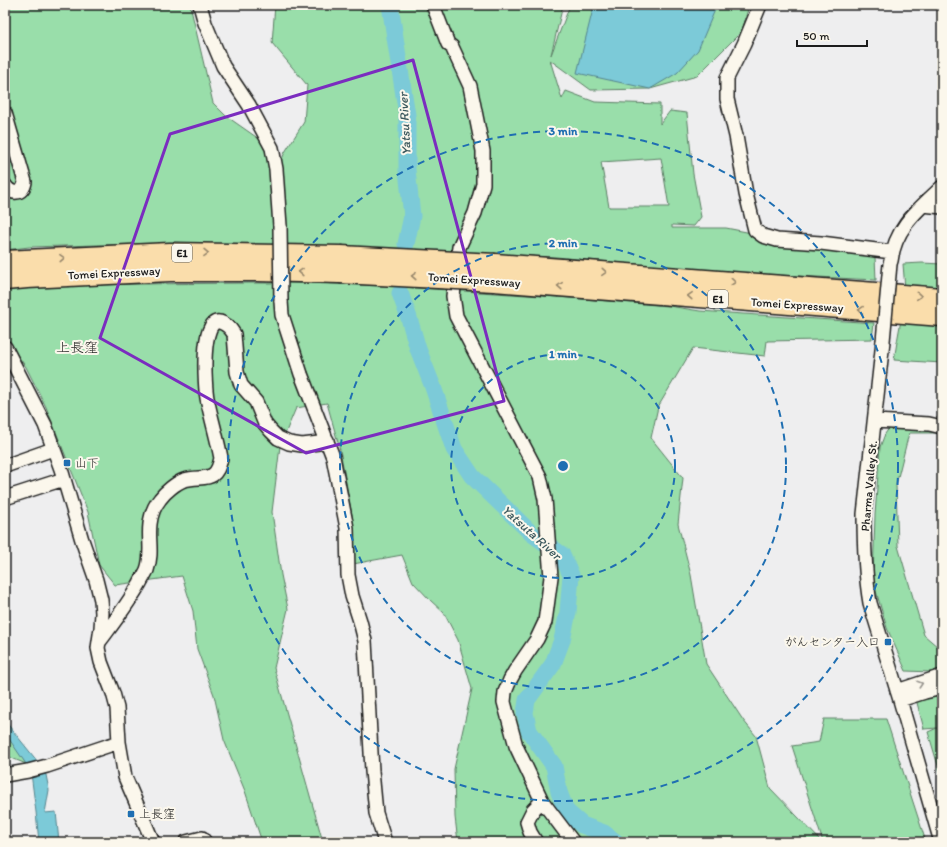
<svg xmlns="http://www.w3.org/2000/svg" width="947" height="847" font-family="Itim,'Klee One',sans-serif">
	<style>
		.green { fill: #99deaa; stroke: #5a7d63; fill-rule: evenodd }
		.water { fill: #7bcad8; stroke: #55848d }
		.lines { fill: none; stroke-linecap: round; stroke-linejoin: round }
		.river { stroke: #7bcad8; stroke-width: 17 }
		.minor-casing { stroke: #1c1c1c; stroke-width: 16 }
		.highway-casing { stroke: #1c1c1c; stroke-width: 23 }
		.minor { stroke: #fbf7ec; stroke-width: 13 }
		.highway { stroke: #faddab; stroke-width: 20 }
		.minor-bridge-casing { stroke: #1c1c1c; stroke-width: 16; stroke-linecap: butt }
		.highway-bridge-casing { stroke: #1c1c1c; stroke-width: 23; stroke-linecap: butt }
		.minor-bridge { stroke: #fbf7ec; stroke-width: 13 }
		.highway-bridge { stroke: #faddab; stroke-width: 20 }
		.oneway { stroke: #96866b }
		.oneway2 { stroke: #97948e }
		.marked { fill: none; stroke: #7b2cbf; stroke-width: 3; stroke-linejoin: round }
		.ring { fill: none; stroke: #1f6fb2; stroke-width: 2; stroke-dasharray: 7 5 }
		.poi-dot { fill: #1f6fb2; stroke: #fbf7ec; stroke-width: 1.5 }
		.labels { text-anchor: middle; stroke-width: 4; stroke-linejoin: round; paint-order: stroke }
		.shield { fill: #fbf7ec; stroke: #5f5e5a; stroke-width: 1 }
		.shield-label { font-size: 11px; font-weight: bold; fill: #1c1c1c }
		.street-label { font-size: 12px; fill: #1c1c1c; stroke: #fbf7ec }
		.poi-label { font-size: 12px; fill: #1c1c1c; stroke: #fbf7ec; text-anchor: start }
		.water-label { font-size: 13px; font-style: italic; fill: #3d595e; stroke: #fbf7ec }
		.quarter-label { font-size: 14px; fill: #1c1c1c; stroke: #fbf7ec }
		.centre { fill: #1f6fb2; stroke: #fbf7ec; stroke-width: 2 }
		.ring-label { font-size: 12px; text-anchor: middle; font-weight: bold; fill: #1f6fb2; stroke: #fbf7ec; stroke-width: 4; stroke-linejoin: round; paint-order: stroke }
	</style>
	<rect width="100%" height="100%" fill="#eeeeef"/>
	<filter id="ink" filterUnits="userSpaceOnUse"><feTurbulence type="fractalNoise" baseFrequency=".025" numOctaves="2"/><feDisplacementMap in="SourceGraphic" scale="8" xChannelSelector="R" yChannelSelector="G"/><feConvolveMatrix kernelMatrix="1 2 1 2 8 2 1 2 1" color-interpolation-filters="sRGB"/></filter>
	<g filter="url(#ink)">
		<path class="green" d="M5,5H190L213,103L226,116L259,139L279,166L285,152L304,122L307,85L272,43L275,5H563L551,55L570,5H749L742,31L697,76L650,89L591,90L550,60L562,99L566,91L595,102L660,104V124L670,111L687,113L693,174L701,217L694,226L672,225V228H726L875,257L876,280L719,272L556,257L301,246L185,244L97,245L29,247L5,250ZM661,158L669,207H609L601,162Z
			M922,263L942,264V290L905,289L903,264Z
			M250,283H314L386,286L557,297L669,306L700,311L874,323L872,339L767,341L765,356L693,348L658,407L651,438L683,478L678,524L691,575L706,664L743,720L756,736L770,788L822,842H458L455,817L454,769L472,689L458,640L444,613L430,600L413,582L402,555L353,564L354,549L353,520L340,450L327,403L296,408L280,446L272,512L281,575L288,609L274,668L323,842H262L245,791L224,740L214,695L197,649L193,611L182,576L115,585L99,565L88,512L46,407L26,367L5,338V290C86,283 168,284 250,283Z
			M901,320L942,323V363L894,360L897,342Z
			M892,424L942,433H909L896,485L898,546L924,635L938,647L942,644V669L932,672L906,671L887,628L873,581L875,515L880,447L885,434Z
			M942,694V779L928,732L937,728L924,729L916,699Z
			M824,719H886L926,842H823L792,746L819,742Z
			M5,724L26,764L7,756L5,753Z"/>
		<path class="water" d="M594,5H717L698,50L677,73L650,89L577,73Z
			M5,719L9,726L38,762L46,775L49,790L45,813L56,812L59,842H39L36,812L31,773L26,764L5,733Z"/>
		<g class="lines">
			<path class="river" d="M390,5L407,115V170L412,216L406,244
				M400,293L409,318L418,349L433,387L454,449L472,476L531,533L562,555L571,575L568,612L562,640L553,664L527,700L525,713L529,731L554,766L559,792L566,811L582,825L604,833L616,842"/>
			<defs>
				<path id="minor" d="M200,5L205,23L223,66L249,105L272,148L276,169L280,226
					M433,5L448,44L452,47L470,86L483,151V184L475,213L459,247L453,296L456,316L540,477L545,499L551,577L545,622L537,639L515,671L510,680L505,692L504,702L516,746L542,801L573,842
					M760,5L744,44L727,78V99L736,136L746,194L755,230L763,236L777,240L821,243L892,252
					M5,113L25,182C23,195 11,195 5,185
					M923,205L942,207
					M891,261C895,227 919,209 942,187
					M281,301L282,315L301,374L333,457L347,528L348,575L352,596L360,621L365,641L372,771L376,813L385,842
					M883,341L864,514C864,544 865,574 870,603L900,700L941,842
					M5,347L45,425L61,469L82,540L96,580L101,600L102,613L101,628L98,648L101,662L113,693L117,708L119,742L125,777L153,842
					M875,421L929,424L942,427
					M5,466L53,449
					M5,498L64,479
					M100,641C114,622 128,604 140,583C142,579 145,574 147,570C153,553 148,540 150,524C151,515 155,505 160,499C165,492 176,483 184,480C204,475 216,484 221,458C217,437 211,418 207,398C205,387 200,318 220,322C227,324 231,329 234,334L237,372L241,385L256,402L265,424L271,431L278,438L289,443L302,445L319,443L327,440
					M897,691L942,676
					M900,700L925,692L942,688
					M5,775L28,771L47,766L119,742
					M186,842L202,838L205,842
					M536,842L530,832L527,822L533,810L542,801"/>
				<path id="highway" d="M5,261L170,253L341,256
					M495,264L942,298
					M5,280L27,278L170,271H257L340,273
					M494,281L942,316"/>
			</defs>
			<use href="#minor" class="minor-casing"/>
			<use href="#highway" class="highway-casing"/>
			<use href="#minor" class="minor"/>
			<use href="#highway" class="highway"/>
			<defs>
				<path id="minor-bridge" d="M280,226L281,301
					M883,341L890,264"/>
				<path id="highway-bridge" d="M341,256L495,264
					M340,273L419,277L494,281"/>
			</defs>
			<use href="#minor-bridge" class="minor-bridge-casing"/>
			<use href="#highway-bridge" class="highway-bridge-casing"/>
			<use href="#minor-bridge" class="minor-bridge"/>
			<use href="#highway-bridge" class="highway-bridge"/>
		</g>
		<defs><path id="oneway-chevron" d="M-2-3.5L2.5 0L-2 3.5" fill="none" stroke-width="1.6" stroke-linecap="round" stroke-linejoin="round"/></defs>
		<g class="oneway">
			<use href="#oneway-chevron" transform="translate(206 253) rotate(1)"/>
			<use href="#oneway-chevron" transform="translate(62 258) rotate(-3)"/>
			<use href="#oneway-chevron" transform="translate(301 272) rotate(-178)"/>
			<use href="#oneway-chevron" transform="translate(604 272) rotate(4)"/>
			<use href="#oneway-chevron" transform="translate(414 276) rotate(-177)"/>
			<use href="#oneway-chevron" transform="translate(733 282) rotate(5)"/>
			<use href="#oneway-chevron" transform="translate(560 286) rotate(-176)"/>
			<use href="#oneway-chevron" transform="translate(690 296) rotate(-176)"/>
			<use href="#oneway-chevron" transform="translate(919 296) rotate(5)"/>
			<use href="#oneway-chevron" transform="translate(861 310) rotate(-176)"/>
		</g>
		<use class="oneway2" href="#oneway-chevron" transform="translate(920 684) rotate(-18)"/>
	</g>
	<path class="marked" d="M413,60L504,401L306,453L100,338L170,134Z"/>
	<g class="ring">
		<circle cx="563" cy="466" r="112"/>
		<circle cx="563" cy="466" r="223"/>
		<circle cx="563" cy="466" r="335"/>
	</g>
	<g class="poi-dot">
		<rect x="63" y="459" width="8" height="8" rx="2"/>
		<rect x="884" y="638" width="8" height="8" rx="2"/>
		<rect x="127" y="810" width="8" height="8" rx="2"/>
	</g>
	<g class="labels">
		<g class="shield">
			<rect x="172" y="244" width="20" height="18" rx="3"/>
			<rect x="708" y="290" width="20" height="18" rx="3"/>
		</g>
		<g class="shield-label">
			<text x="182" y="257">E1</text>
			<text x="718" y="303">E1</text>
		</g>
		<g class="street-label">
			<text transform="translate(114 273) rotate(-3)" y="4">Tomei Expressway</text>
			<text transform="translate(474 280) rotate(4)" y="4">Tomei Expressway</text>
			<text transform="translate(797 305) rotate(4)" y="4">Tomei Expressway</text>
			<text transform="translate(869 486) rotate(-85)" y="4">Pharma Valley St.</text>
		</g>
		<g class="poi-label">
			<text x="75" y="467">山下</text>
			<text x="880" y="646" text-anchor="end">がんセンター入口</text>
			<text x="139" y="818">上長窪</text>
		</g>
		<g class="water-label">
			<text transform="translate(404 124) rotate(-93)" y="5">Yatsu River</text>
			<text transform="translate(532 532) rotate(42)" y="5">Yatsuta River</text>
		</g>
		<g class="quarter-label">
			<text x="77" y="352">上長窪</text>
		</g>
	</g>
	<circle cx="563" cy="466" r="6" class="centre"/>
	<g class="ring-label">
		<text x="563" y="135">3 min</text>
		<text x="563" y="247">2 min</text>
		<text x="563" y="358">1 min</text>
	</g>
	<rect width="947" height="847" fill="none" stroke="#fbf7ec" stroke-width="20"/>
	<rect x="10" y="10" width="927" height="827" fill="none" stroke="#1c1c1c" stroke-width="1.5" filter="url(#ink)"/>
	<path d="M797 40v6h70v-6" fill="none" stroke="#1c1c1c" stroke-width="2"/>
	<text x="803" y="40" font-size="12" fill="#1c1c1c" stroke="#fbf7ec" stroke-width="3" paint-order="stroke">50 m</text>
</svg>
